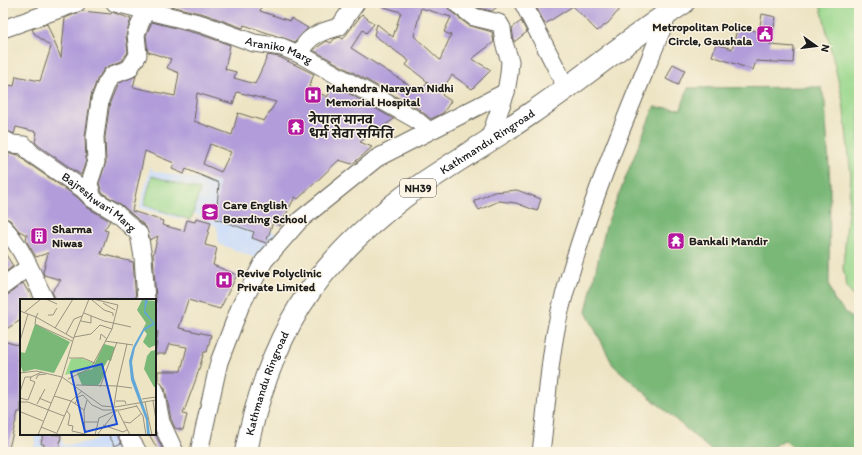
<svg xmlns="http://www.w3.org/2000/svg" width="862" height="455" font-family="Itim,'Playpen Sans Deva',sans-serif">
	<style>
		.built { fill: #cadcf9 }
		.green { fill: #99d78c; stroke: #5a7a54 }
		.forest { fill: #7ab878; stroke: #4b6a4a }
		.building { fill: #b29dda; fill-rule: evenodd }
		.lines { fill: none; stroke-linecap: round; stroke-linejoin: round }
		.minor-casing { stroke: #656257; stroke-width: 19 }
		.highway-casing { stroke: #656257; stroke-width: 24 }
		.minor { stroke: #fff; stroke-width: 17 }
		.highway { stroke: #fff; stroke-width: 22 }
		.labels { text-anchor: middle; stroke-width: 3; stroke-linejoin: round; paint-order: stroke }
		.shield { fill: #fcf5e5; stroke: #5f5d58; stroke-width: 1 }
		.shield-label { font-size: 11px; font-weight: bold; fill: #1c1c1c }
		.poi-label { font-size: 12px; font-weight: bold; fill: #1c1c1c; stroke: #fcf5e5; text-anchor: start }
		.street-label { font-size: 12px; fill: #1c1c1c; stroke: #fcf5e5 }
		.inset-road { fill: none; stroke: #999481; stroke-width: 1 }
		.view { fill: #1d4ed8; fill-opacity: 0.15; stroke: #1d4ed8; stroke-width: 2 }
		.inset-edge { fill: none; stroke: #1c1c1c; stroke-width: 2 }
	</style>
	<rect width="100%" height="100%" fill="#fcf5e5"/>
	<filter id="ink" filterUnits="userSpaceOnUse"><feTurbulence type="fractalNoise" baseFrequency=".025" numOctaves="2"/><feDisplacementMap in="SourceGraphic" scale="8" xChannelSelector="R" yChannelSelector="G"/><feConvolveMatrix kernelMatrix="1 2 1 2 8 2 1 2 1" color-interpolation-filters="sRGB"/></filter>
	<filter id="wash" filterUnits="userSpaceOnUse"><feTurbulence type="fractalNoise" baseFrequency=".012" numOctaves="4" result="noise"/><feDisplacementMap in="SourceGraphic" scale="16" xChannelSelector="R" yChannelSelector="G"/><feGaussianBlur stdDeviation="0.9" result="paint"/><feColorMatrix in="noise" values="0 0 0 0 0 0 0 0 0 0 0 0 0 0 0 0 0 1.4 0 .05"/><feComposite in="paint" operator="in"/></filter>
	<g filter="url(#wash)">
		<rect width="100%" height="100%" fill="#ede4c4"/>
		<path class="built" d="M151,166L153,171L238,186L264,227L279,235L264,261L219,244L217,227L188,210L184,220L139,208Z
			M34,434H59L64,445L89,442L105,434H121L130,452H32L35,444Z"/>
		<path class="green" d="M820,3H859V305L847,287L843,268L851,176L843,101Z
			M152,176L200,190L191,220L144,205Z"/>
		<path class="forest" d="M821,87L825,102L830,183L829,285L834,300L859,326V452H799L784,440L763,452H713L613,365L586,312L606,226L654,107L681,109L688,88Z"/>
		<g id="blocks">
			<path class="building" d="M158,3H262L260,11L290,21L291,18L308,28L295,42L244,25L243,28L204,14Z
				M381,3H446L450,11L468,25L492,32L494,42L472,59L491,70L472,89L452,75L441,91L443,93L442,95L451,101L443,113L431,119L420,110L313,50L325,42L327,41L331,43L334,39L340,37L343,39L362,14L374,24L366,33L363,30L351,48L420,92L428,82L406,65L409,61L374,35L377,24L393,37L401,12L381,6ZM421,8L451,17L444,32L451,35L440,60L414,36Z
				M472,3H502L492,11L478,8Z
				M534,3H625L608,23L597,31L573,6L545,24Z
				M82,11L111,14L112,12L131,19L126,35L128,52L122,61L109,66L104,69L97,80L91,96L85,136L86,161L81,175L39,146L35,142L37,132L16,127L14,134L3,129V84L14,86L16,76L40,81L51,47L34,33L32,29L47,24L61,58L65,18Z
				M762,14L776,17L770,45L794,47L793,63L756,61L753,70L712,56L716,44L732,49L738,26L759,32Z
				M521,21L527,32L514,42L512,28Z
				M152,22L199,34L230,45L225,69L236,72L234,78L255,84L268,55L279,57L314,74L309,87L327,97L334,85L394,119L360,142L372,147L361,157L352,164L339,160L298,199L295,197L280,226L273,222L266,243L252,238L254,232L216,219L219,183L186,169L184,174L172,169L174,163L145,151L132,211L163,221L162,225L184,231L187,220L195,222L196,218L211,222L205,245L217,248L213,265L237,275L220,309L188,300L179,328L211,335L207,352H204L196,379L183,414L187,415L183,430L175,428L171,419L165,388L158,381V371H181L187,347L169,344L165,354H155L158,332L155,331L156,299L153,255L158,236L150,240L146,227L122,205L102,193L99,183L106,162L105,137L110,102L118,83L136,76L133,87L175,96L179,73L167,68L171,59L148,52L146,35ZM237,92L276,102L264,121L238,113L232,135L194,121L197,93L233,104ZM210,144L231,152L221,172L203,164Z
				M673,64L685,70L678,85L666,79Z
				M9,153L19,155L26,162L77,197L88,208L110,221L104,230L108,231L101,254L133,262L136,300H57L55,298L52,292L61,280L44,275L43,272L48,253L36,257L26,240L27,235L19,231L10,220L3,217V182Z
				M517,190L541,199L537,211L516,203L499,201L479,210L474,201L494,192Z
				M3,250L13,266L3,274Z
				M23,283L33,300H21V320L3,331V296L9,294Z
				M3,341L21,346V412H18L8,452H3Z
				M155,433L164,452H159L149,434Z
				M43,434L61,435L59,452L43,451L44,444H41Z
				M108,434H117L121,443L115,446Z"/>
		</g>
	</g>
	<g filter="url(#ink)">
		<use href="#blocks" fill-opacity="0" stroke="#656257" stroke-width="1"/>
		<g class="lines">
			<defs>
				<g id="minor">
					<path id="s1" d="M115,3L202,24L254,43L282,47L301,55L415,119L428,130"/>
					<path d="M456,3L474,17L499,23L502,28L504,43L510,61L509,74L506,92L488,142"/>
					<path d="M523,3L567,89"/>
					<path d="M3,29L77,3"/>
					<path d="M301,55C304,36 323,31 339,27L356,3"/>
					<path id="s2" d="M3,139L12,144L24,145L32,154L83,189L93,199L115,212L139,234L143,257L146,300"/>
					<path d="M93,199L89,183L96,162L95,137L100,100L106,84L112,75L129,69L138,55L136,34L146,9"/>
					<path d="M3,227C22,246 33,276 45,300"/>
					<path d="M3,286L29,267"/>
					<path d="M155,390L161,422L175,452"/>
					<path d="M127,434L138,452"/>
					<path d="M199,452L219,362L240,307L264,261L300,220L377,158L506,92"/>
					<path d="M541,452C547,407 549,355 560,311C586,208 629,111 669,12"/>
				</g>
				<g id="highway">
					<path id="s3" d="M246,452C255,403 274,348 300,306C326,264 366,226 405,196C445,167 489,142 530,114C582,79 630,38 683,3"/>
				</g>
			</defs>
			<use href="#minor" class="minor-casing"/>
			<use href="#highway" class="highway-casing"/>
			<use href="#minor" class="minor"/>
			<use href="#highway" class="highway"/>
		</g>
	</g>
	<defs>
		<symbol id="civic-square" viewBox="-11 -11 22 22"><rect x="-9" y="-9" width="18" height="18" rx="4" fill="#b5179e" stroke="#fcf5e5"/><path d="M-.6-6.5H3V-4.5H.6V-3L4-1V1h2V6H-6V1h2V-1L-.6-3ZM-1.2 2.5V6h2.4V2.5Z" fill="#fff"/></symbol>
		<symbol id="hospital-square" viewBox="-11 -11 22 22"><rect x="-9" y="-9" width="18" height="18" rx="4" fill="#b5179e" stroke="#fcf5e5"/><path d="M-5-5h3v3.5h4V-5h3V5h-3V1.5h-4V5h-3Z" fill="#fff"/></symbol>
		<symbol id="temple-square" viewBox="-11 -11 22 22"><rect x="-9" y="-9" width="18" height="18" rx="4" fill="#b5179e" stroke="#fcf5e5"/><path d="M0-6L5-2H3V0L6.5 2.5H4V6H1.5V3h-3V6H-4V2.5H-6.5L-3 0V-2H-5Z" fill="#fff"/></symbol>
		<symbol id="school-square" viewBox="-11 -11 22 22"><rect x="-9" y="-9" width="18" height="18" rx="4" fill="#b5179e" stroke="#fcf5e5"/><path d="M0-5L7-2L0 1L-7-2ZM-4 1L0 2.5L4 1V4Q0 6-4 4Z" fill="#fff"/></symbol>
		<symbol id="building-square" viewBox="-11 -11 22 22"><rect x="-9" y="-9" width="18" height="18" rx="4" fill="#b5179e" stroke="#fcf5e5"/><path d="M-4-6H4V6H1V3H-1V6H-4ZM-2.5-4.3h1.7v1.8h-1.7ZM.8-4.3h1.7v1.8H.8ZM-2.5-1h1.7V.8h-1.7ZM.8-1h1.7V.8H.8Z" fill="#fff"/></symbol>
	</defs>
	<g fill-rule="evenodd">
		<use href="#civic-square" x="755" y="24" width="20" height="20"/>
		<use href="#hospital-square" x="303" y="85" width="20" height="20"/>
		<use href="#temple-square" x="286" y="117" width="20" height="20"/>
		<use href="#school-square" x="200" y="202" width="20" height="20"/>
		<use href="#building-square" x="29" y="226" width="20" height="20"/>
		<use href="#temple-square" x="666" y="231" width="20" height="20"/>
		<use href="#hospital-square" x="214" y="270" width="20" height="20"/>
	</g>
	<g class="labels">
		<rect class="shield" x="400" y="179" width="36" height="18" rx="3"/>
		<g class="shield-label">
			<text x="418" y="192">NH39</text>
		</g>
		<g class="poi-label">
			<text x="752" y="31" text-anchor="end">Metropolitan Police<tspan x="752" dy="14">Circle, Gaushala</tspan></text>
			<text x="326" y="92">Mahendra Narayan Nidhi<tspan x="326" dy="14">Memorial Hospital</tspan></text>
			<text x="309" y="124">नेपाल मानव<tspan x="309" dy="14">धर्म सेवा समिति</tspan></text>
			<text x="223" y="209">Care English<tspan x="223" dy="14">Boarding School</tspan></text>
			<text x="52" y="233">Sharma<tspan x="52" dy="14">Niwas</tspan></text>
			<text x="689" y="245">Bankali Mandir</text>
			<text x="237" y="277">Revive Polyclinic<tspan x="237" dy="14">Private Limited</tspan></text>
		</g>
		<g class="street-label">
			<text dy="4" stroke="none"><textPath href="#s1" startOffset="171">Araniko Marg</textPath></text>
			<text dy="4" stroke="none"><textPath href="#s3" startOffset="408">Kathmandu Ringroad</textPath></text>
			<text dy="4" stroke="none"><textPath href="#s2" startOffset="117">Bajreshwari Marg</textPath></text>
			<text dy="4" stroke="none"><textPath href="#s3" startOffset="72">Kathmandu Ringroad</textPath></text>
		</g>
	</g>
	<g transform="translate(20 299)">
		<rect width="136" height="136" fill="#ede4c4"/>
		<path d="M61,59L74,64L69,70L45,76L51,60Z" fill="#99d78c"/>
		<path d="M122,1L136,2V46L129,49L123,43L127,35L123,30L126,24L117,11ZM15,25L50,43L34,74L15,70L3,73L0,65V53L5,54ZM84,45L95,48L91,62L88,61L82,71L85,74L80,84L77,87L62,86L57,74L72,70ZM136,51V88H134L124,70L127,57L131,52Z" fill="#7ab878"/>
		<path d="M125,0H128L125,12L135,25L124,32L115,49L112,63L114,79L128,119L130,136L127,135L126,121L111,81L109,62L113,48L123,30L133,24L124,14Z" fill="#61a7d7"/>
		<path class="inset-road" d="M26,0L37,5M69,0L54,38L42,78L82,107L95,108L136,101M73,0L98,6M72,1L84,11L93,14V17M83,4L95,11M0,12L16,18L15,25L52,42M5,13L21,0M18,14L16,18L53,39M64,14L84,22L111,28M28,16H33L37,9M61,22L71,24V17M35,29L53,0M46,35L54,20L62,17M54,38L71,35L80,26L92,30M80,41L81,35L87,40M0,42L8,15M85,42L113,46M107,45L97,87L112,89M49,59H63L75,64M0,74L16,72L42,78L18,136M16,80L18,76L26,75M48,80L71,69L92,30L98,6M56,86L97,87L94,107M80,88L97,43M62,92L51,102L64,111M0,93L5,78H11M63,96L72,106L83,111H100L117,107M34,97L51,102L36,136M0,99L8,101L15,83L10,81L11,78L22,73M19,99L31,104M122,100L136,98M96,102H105L106,105M133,102L136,121M0,103H8L44,117M125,103L132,136M17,105L25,90M55,105L58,98L63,96M116,106L123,117L126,136M47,112L50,116L48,126L53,127L52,132L65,135M98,112L110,136M0,115L1,113L23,122M64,123H78M104,123L110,124L122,114M83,126L103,133L107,131M21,128L36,134M65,135L64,112L67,101M75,136L79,119L95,112M77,136L97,111"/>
		<path class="view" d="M82,65L97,125L65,133L51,73Z"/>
		<rect width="136" height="136" class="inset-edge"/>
	</g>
	<rect width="862" height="455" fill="none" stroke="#fcf5e5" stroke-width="16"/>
	<g transform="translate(816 46) rotate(104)" stroke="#fcf5e5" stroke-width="3" paint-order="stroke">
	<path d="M0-3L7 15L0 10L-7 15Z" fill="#1c1c1c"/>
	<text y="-6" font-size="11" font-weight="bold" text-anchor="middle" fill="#1c1c1c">N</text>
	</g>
</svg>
